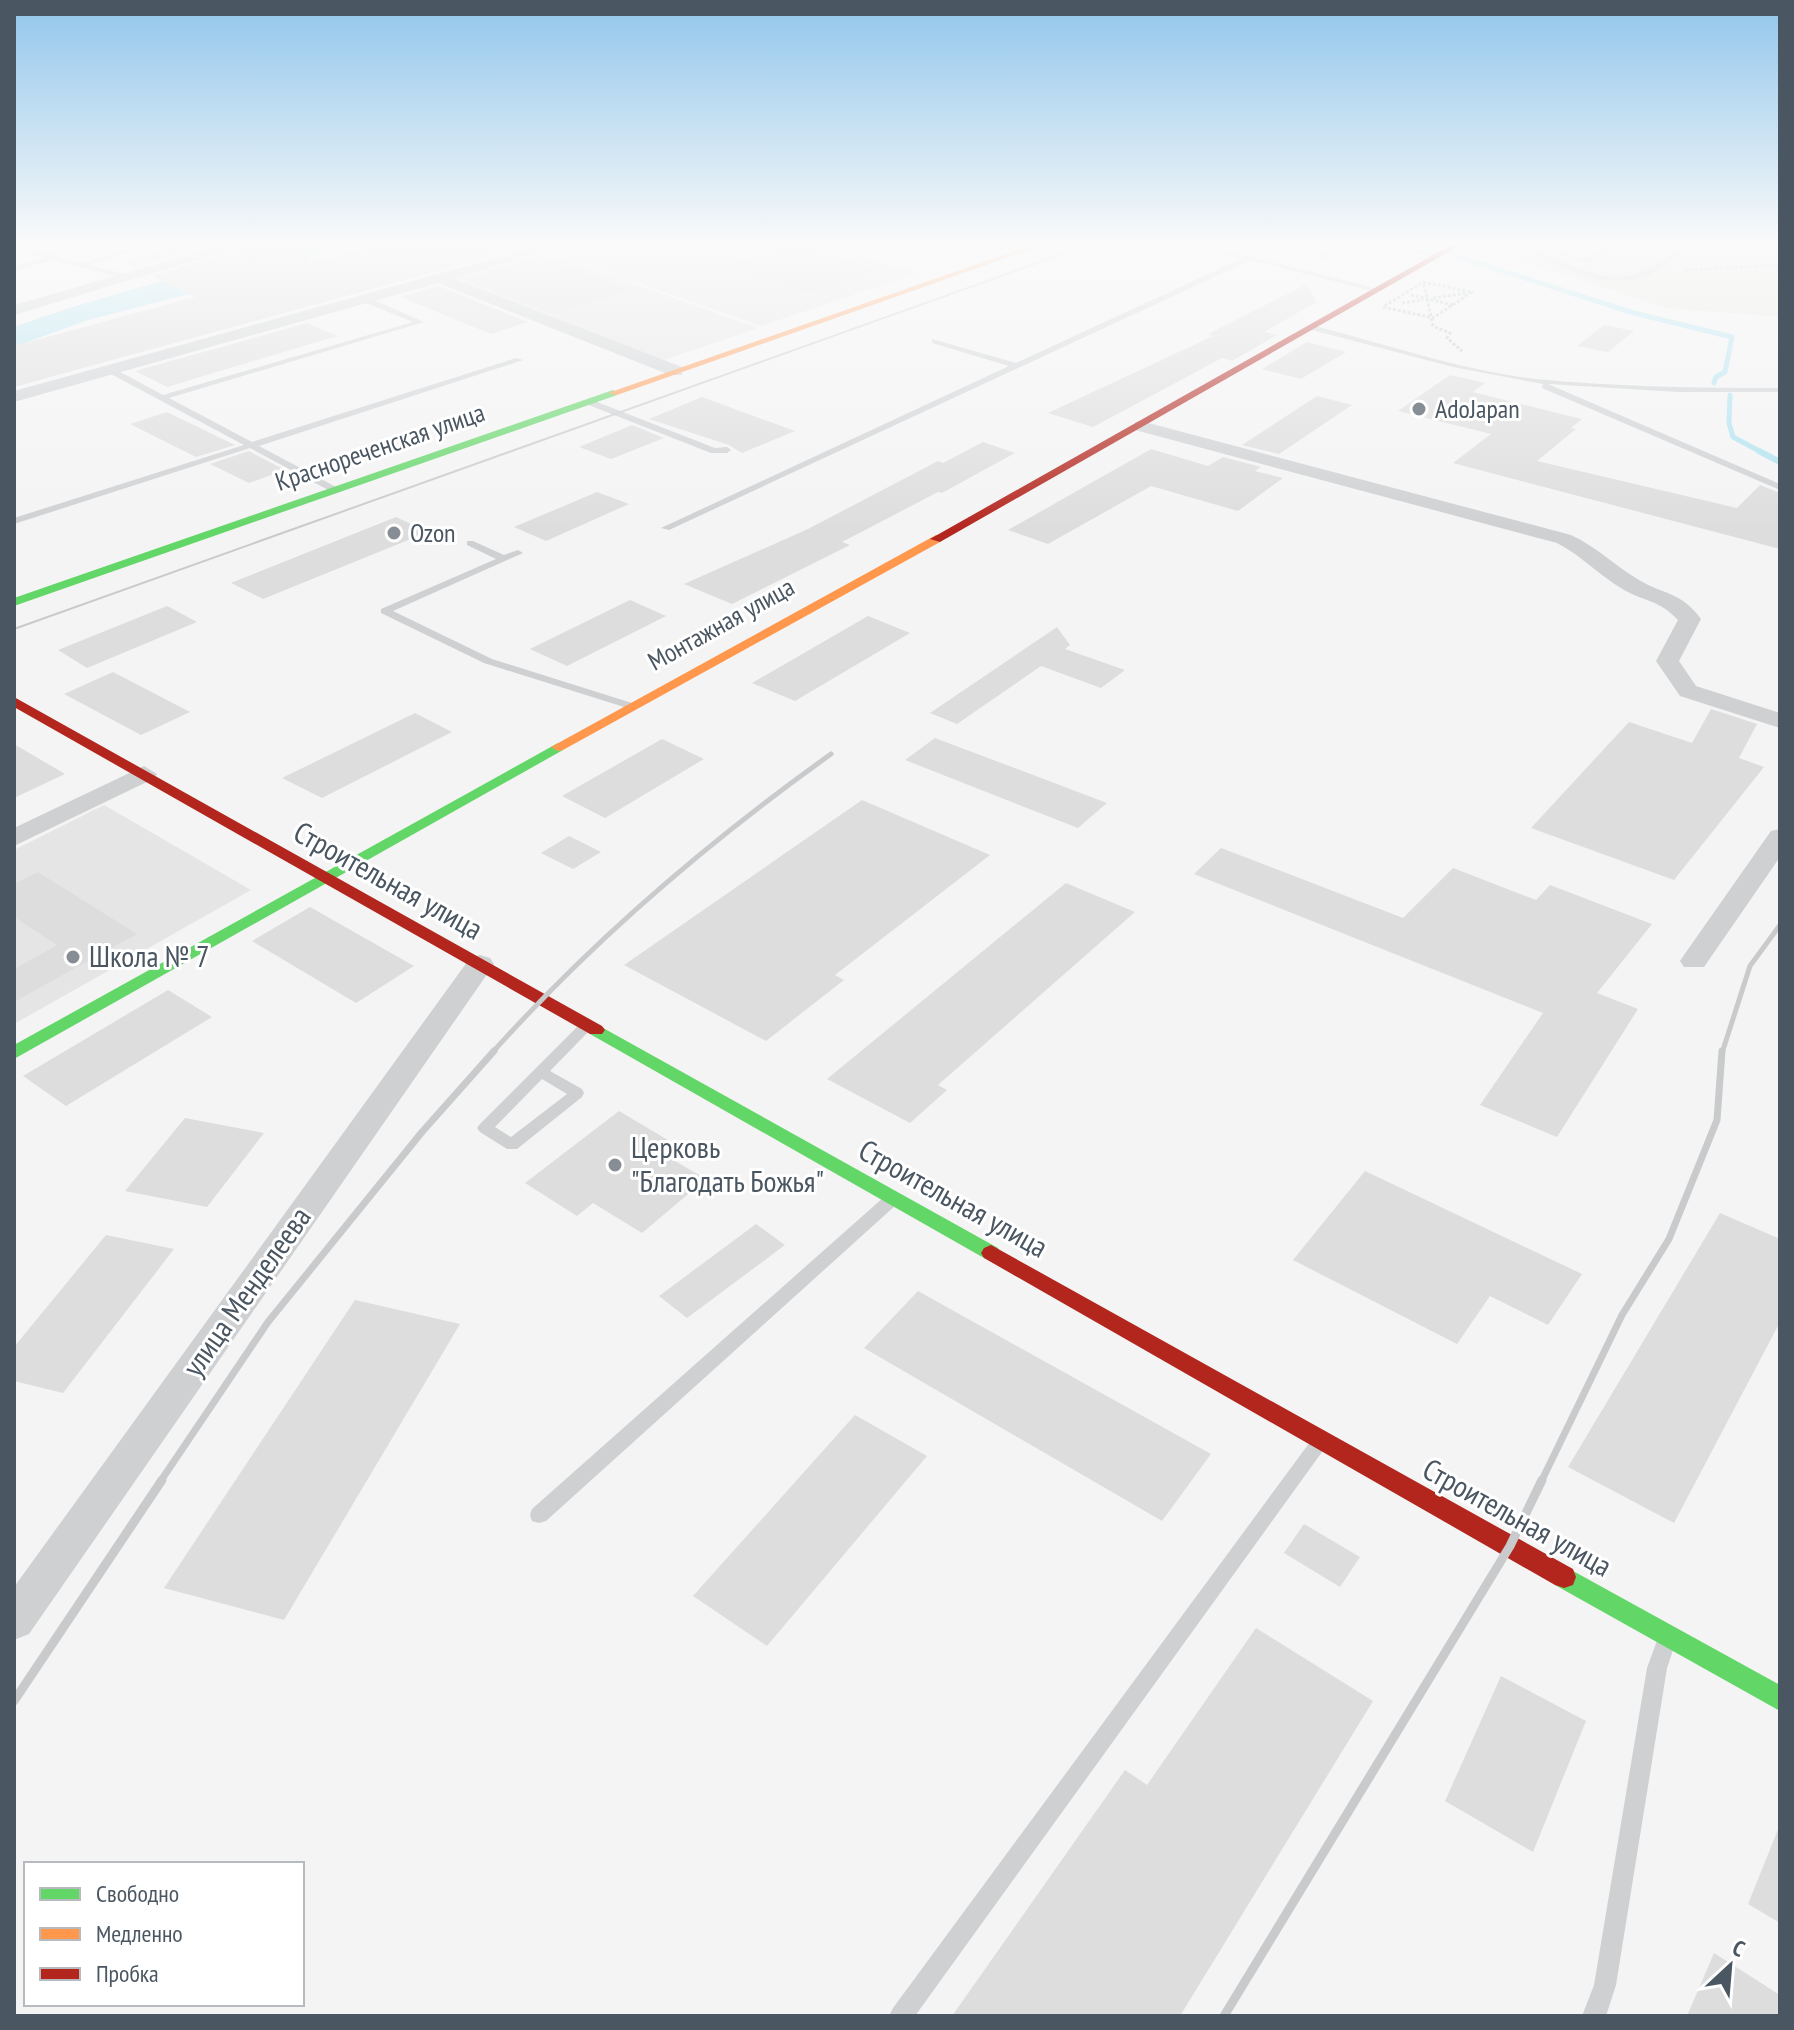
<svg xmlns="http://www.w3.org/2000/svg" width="1794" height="2030" font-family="'PT Sans Narrow',sans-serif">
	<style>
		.commercial { fill: #e8e7e3 }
		.education { fill: #e6e5e6 }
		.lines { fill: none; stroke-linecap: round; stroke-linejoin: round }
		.stream-far1 { stroke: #aee2f0; stroke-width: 5 }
		.stream { stroke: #aee2f0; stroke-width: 6 }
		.river { fill: #aee2f0; fill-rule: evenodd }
		.building { fill: #ddddde }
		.path { stroke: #bcc7c4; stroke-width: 3; stroke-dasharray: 3 2; stroke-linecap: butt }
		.lane { fill: #ced0d2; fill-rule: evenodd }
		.street { fill: #ced0d2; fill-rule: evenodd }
		.fast { fill: #63d668; fill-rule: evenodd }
		.slow { fill: #ff974d; fill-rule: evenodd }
		.jam { fill: #b3261e; fill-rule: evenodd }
		.tram { stroke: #c9cacc; stroke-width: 2 }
		.rail-far2 { stroke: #c9cacc; stroke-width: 5 }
		.rail-far1 { stroke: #c9cacc; stroke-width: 7 }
		.rail { stroke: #c9cacc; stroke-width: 9 }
		.poi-dot { fill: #868d94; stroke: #fff; stroke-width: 3 }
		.labels { text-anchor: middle; stroke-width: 6; stroke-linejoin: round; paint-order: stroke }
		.far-poi-label { font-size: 26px; fill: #4a5661; stroke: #fff; text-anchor: start }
		.far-street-label { font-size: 26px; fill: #4a5661; stroke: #fff }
		.street-label { font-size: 30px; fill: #4a5661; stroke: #fff }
		.poi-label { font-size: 30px; fill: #4a5661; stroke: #fff; text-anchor: start }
	</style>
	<rect width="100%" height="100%" fill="#f4f4f4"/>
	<path class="commercial" d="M1474,246H1780V317L1667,308Z"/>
	<path class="education" d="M572,246H830L917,273L761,326L551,252Z
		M548,253L758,328L663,360L454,279Z
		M104,805L251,890L14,1024V850Z"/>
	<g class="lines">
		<path class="stream-far1" d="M1418,246L1431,249
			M1456,256L1634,313L1732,337L1725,372L1716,377L1714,383
			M1730,395L1729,423L1733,437L1763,453"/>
		<path class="stream" d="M1759,451L1780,462"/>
		<path class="river" d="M287,246H328L324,252L212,288L88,320L14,347V327C103,294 196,274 287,246Z"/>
	</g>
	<path class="building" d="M175,246H210L135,267L122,261Z
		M245,246H308L310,263L373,246H508L517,249L14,387V346L195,297L153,276Z
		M788,246H806L879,269L810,293L725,265Z
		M538,256L587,273L632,289L553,314L463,279Z
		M1307,284L1317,302L1264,332L1277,335L1232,361L1222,358L1093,427L1048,413L1213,336L1208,334Z
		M438,286L528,322L491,334L400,297Z
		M307,323L337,336L167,387L135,371Z
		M1604,325L1634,331L1608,352L1577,346Z
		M1307,342L1346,352L1301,379L1262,369Z
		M1450,375L1485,383L1473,392L1582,419L1571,428L1576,429L1537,461L1737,508L1760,485L1780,493V549L1453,463L1491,434L1398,411Z
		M1317,396L1352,405L1279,454L1242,445Z
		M702,397L795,431L742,453L729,445L649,419Z
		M167,412L235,445L196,457L130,424Z
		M632,425L664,438L611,459L579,447Z
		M983,442L1015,453L942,493L938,492L842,542L850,545L732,604L684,584L808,529L938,461L943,463Z
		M1151,449L1208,466L1223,457L1261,467L1255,471L1283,478L1238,511L1151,486L1048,544L1008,530Z
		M249,451L285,470L249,483L210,464Z
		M597,492L629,504L546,541L514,527Z
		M396,517L428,532L263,599L231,583Z
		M630,600L666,616L567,666L530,649Z
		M167,606L197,622L87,668L58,650Z
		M868,616L910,633L795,701L752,683Z
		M1057,627L1070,645L1065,649L1125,670L1101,688L1041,666L957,724L930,713Z
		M113,672L190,712L141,735L64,694Z
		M1711,709L1757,724L1739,758L1764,767L1674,880L1531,828L1629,722L1692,743Z
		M415,713L452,732L322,798L282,778Z
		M935,738L1107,803L1078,828L905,760Z
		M662,739L704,759L605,818L562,796Z
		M14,744L65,774L14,798Z
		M862,800L990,855L835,975L844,980L766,1041L624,965Z
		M569,836L601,852L573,869L541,853Z
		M1221,848L1403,918L1453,868L1536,900L1550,885L1652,924L1597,993L1638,1009L1557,1137L1480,1105L1543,1013L1194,874Z
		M38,872L137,934L14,1002V969L57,945L14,917V884Z
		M1066,883L1135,912L938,1085L947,1090L910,1123L827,1079Z
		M310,907L414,966L356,1003L252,941Z
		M168,990L212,1017L66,1106L23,1076Z
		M619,1111L668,1140L656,1150L706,1179L642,1233L593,1203L577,1216L525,1183Z
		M185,1118L264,1133L207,1207L125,1191Z
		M1365,1171L1582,1274L1548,1325L1490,1296L1457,1344L1293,1260Z
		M1720,1213L1780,1239V1322L1674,1523L1568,1467Z
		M756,1224L785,1245L687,1318L659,1296Z
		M106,1235L174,1249L63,1393L14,1381V1347Z
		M918,1291L1211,1454L1162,1521L864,1348Z
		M355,1300L460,1324L284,1620L164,1588Z
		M855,1415L927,1456L767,1646L693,1596Z
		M1304,1524L1360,1557L1340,1587L1284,1553Z
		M1256,1628L1373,1701L1180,2016H952L1125,1770L1147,1785Z
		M1501,1676L1586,1721L1533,1852L1445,1801Z
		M1779,1827H1780V1923L1748,1904Z
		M1714,1953L1780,1995V2016H1687Z"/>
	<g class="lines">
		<path class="path" d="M1685,270L1780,265
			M1423,282L1472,292L1433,318L1383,307Z
			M1424,284L1433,326L1450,333L1447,338L1462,351
			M1411,295L1453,305
			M1433,298L1467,293
			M1402,303L1423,300"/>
		<path class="lane" d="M14,246L59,256L60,258L80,263L141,246H150L88,265L131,275L128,279L53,260L14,271V267L45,258L14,250Z
			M1183,246H1209L1381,290L1377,292L1251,260L669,530L661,528L1009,366L932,343V339L1016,363L1243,258Z
			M1343,246H1351L1320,260L1314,259Z
			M1391,246H1401L1440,256L1437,258Z
			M1609,246H1616L1589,263L1557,255L1560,253L1588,259Z
			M1682,246H1689C1677,256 1663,269 1648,275C1610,291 1559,270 1528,249L1533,248C1565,263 1604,286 1640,273C1656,268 1669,255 1682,246Z
			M361,297H367L424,322L169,398L252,442L516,358L523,360L259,446L338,488V492H332L250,448L14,524V518L244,445L107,372V368H113L163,395L413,322L361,301Z
			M1311,325C1383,343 1463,371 1536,379C1617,387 1699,388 1780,388V392H1678L1548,384L1780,484V490L1542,388L1543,384L1453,367L1308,329V325Z
			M586,400H592L715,448L727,447L731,450L727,453H711L586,404Z
			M467,541H473L504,555L518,550L523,553L393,611L492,659L632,703V707H624L484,663L381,613V609L496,559L467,545Z
			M587,1020L594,1025L592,1028L550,1071L582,1089L584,1093L582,1097L517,1149H507L480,1132L477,1128L480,1124L582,1022ZM542,1079L567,1094L511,1137L495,1127Z
			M890,1195L896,1197L898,1201L896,1205L546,1521L539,1523L532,1521L530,1515L532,1509L884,1197Z
			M1316,1440L1322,1442L1325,1447L1322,1452L915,2016H889L893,2008L1310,1442Z
			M1665,1635L1672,1638L1675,1644L1667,1668L1616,1985L1606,2016H1582L1594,1985L1647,1668L1658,1638Z"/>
		<path class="street" d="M220,246H242L14,315V305Z
			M539,246H561L454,279L682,367V375H670L438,283L14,402V391Z
			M1141,421L1571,535C1597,547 1615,566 1639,580C1664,595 1682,592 1701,619L1679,661L1696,686L1780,713V728L1680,696L1656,661L1678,620C1659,600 1646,602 1624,590C1600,576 1582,556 1557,543L1135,430V422Z
			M144,766L157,774L153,779L14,846V828Z
			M1780,829V857L1704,967H1684L1680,961L1684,955L1771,831Z
			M480,955L490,958L494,964L490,970L29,1634L14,1640V1587L470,958Z"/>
		<path class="fast" d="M613,390L618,393L617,395L14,606V598Z
			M558,743L563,744V750L14,1059V1045Z
			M596,1024L998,1248L1001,1253L998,1258L991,1261L984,1258L590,1034L587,1030L590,1026Z
			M1564,1566L1780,1685V1711L1555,1585L1552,1577L1555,1569Z"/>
		<path class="slow" d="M1029,246H1040L617,395L608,393Z
			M936,535L942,539L940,542L563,750L558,751L551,747Z"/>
		<path class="jam" d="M1449,246H1459L940,542L930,539Z
			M14,697L602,1026L605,1030L602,1034H590L14,707Z
			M991,1245L1573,1569L1576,1577L1573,1585L1564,1588L1555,1585L984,1258L981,1253L984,1248Z"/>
		<path class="tram" d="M14,629L1085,246"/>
		<path class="rail-far2" d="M492,1053C593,940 708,842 831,754
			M1722,1053L1750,966L1780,925"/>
		<path class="rail-far1" d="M160,1482L268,1322L422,1132L494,1051
			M1541,1482L1622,1315L1669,1239L1717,1120L1722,1051"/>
		<path class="rail" d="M14,1701L162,1480
			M1224,2016L1510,1546L1542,1480"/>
	</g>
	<linearGradient id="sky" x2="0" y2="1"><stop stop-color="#91c6eb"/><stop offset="0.46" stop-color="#fafafa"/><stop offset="1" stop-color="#fafafa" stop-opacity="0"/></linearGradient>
	<rect width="1794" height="530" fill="url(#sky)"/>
	<g class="poi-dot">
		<circle cx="1419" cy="409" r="8"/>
		<circle cx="394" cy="533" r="8"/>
		<circle cx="73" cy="957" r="8"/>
		<circle cx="615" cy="1165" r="8"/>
	</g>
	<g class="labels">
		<g class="far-poi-label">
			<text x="1435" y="418">AdoJapan</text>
			<text x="410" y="542">Ozon</text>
		</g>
		<g class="far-street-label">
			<text transform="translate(380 447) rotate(-19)" y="9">Краснореченская улица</text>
			<text transform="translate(721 624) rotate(-29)" y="9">Монтажная улица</text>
		</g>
		<g class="street-label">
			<text transform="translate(388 881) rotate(29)" y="10">Строительная улица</text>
			<text transform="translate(953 1199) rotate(29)" y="10">Строительная улица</text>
			<text transform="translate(247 1292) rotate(-55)" y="10">улица Менделеева</text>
			<text transform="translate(1517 1518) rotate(29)" y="10">Строительная улица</text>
		</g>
		<g class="poi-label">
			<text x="89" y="967">Школа № 7</text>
			<text x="631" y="1158">Церковь<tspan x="631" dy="34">"Благодать Божья"</tspan></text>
		</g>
	</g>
	<rect width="1794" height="2030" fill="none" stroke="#4a5661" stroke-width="32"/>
	<rect x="24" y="1862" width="280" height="144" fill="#ffffff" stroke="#b7bbc0" stroke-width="2"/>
	<rect x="40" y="1888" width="40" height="12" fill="#63d668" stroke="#b7bbc0" stroke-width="2"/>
	<text x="96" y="1902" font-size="24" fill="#4a5661">Свободно</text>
	<rect x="40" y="1928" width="40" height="12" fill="#ff974d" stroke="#b7bbc0" stroke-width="2"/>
	<text x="96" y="1942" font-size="24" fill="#4a5661">Медленно</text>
	<rect x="40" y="1968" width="40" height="12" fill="#b3261e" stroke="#b7bbc0" stroke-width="2"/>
	<text x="96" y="1982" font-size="24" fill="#4a5661">Пробка</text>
	<g transform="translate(1730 1966) rotate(26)" stroke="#ffffff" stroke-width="6" paint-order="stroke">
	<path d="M0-6L14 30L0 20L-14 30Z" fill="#4a5661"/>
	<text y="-12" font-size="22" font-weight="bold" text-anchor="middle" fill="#4a5661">С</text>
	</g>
</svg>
